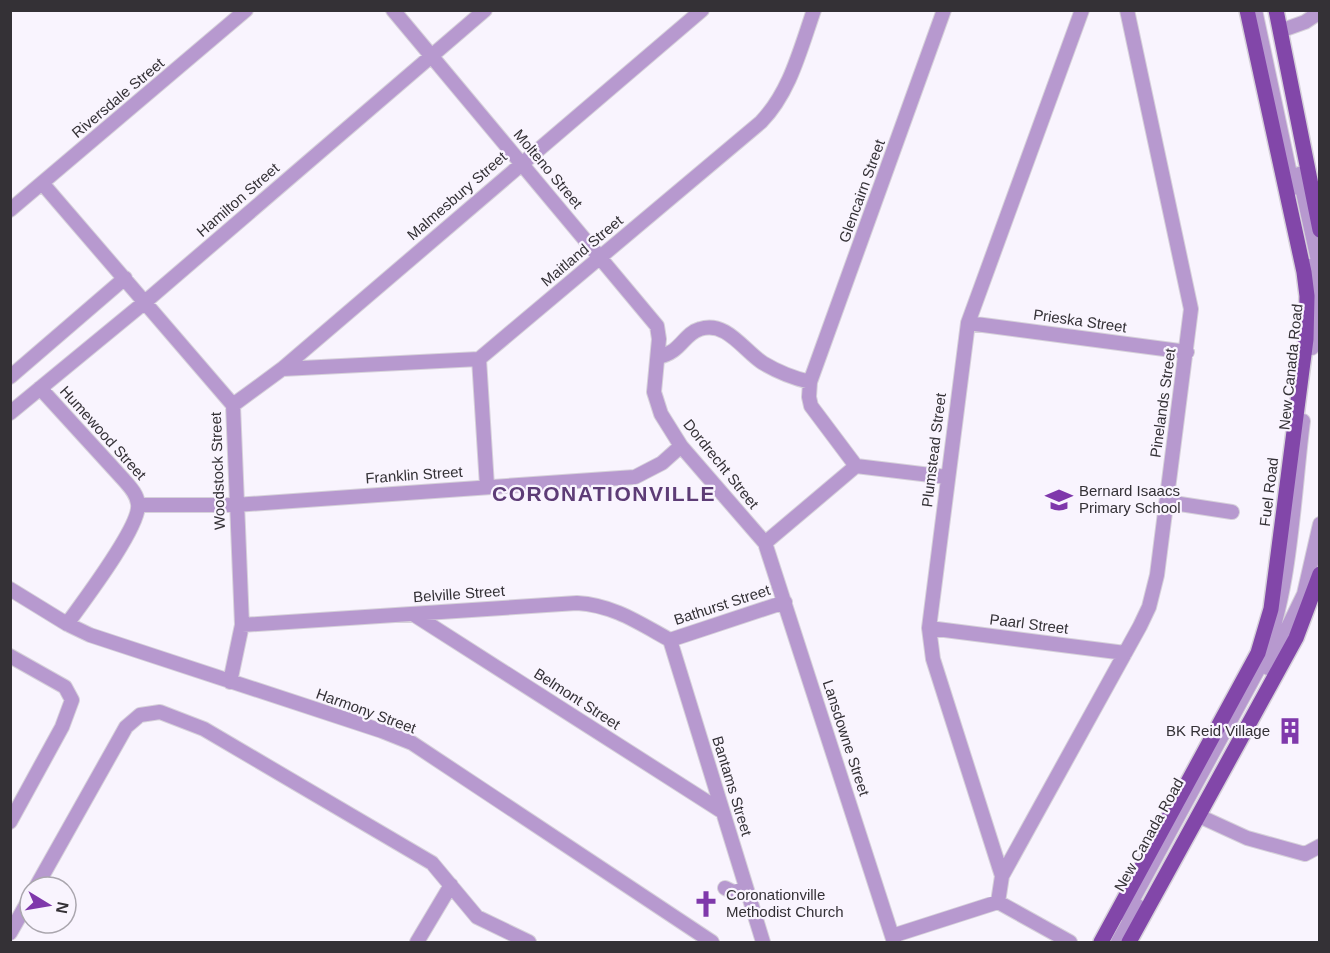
<svg xmlns="http://www.w3.org/2000/svg" width="1330" height="953" font-family="Arial,sans-serif">
	<style>
		.lines { fill: none; stroke-linecap: round; stroke-linejoin: round }
		.minor-casing { stroke: #d6d1da; stroke-width: 16 }
		.major-casing { stroke: #d6d1da; stroke-width: 18 }
		.minor { stroke: #b799cf; stroke-width: 14 }
		.major { stroke: #8247a9; stroke-width: 15 }
		.labels { text-anchor: middle; stroke-width: 4.5; stroke-linejoin: round; paint-order: stroke }
		.street-label { font-size: 15px; fill: #343136; stroke: #f9f4fe }
		.poi-label { font-size: 15px; fill: #343136; stroke: #f9f4fe; text-anchor: start }
		.district-label { font-size: 21px; font-weight: bold; letter-spacing: 1.5px; fill: #5d3c76; stroke: #f9f4fe }
	</style>
	<rect width="100%" height="100%" fill="#f9f4fe"/>
	<g class="lines">
		<defs>
			<path id="minor" d="M393,10L657,326L659,339L654,392L661,414L681,446L765,543L894,942
				M1255,10L1293,188
				M1280,31L1305,22L1320,12
				M1299,174L1320,270
				M42,183L233,405L242,625L230,682
				M10,210L246,10
				M1310,266L1314,291L1312,348
				M968,323L1187,352
				M658,357C682,352 683,334 700,329C726,320 744,351 763,363C778,372 793,378 810,382
				M479,359L487,486
				M282,369L479,359L761,122C790,92 800,50 814,10
				M10,377L125,278
				M40,388L124,480C130,487 137,494 138,504C141,526 82,603 67,624
				M233,405L282,369L702,10
				M10,413L145,302L485,10
				M856,466L811,406L809,397L810,382L944,10
				M1167,502L1232,512
				M139,505H235L635,477L662,463L681,446
				M765,543L856,466L947,477
				M10,589L67,624L90,635L382,731L412,743L712,942
				M413,614L723,812
				M242,625L577,603C613,605 639,623 670,640
				M929,628L1125,653
				M670,640L763,942
				M670,640L785,602
				M10,656L65,687L72,700L62,727L10,822
				M1268,668L1304,594L1320,524
				M1199,816L1247,838L1305,854L1320,846
				M1002,876L1140,626L1149,607L1157,575L1191,309L1127,10
				M36,887L126,727L140,715L160,712L204,729L432,863L477,917L529,942
				M725,888L733,892L746,889
				M998,902L1002,876L933,659L929,628L968,323L1082,10
				M1125,914L1259,668C1291,597 1293,499 1303,421
				M10,933L30,898
				M892,936L998,902L1070,942
				M417,942L451,885
				M1118,942L1138,906"/>
			<path id="major" d="M1276,10L1320,230
				M1101,942L1258,653L1271,609L1306,339L1307,296L1304,272L1247,10
				M1129,942L1296,638L1320,574"/>
		</defs>
		<use href="#minor" class="minor-casing"/>
		<use href="#major" class="major-casing"/>
		<use href="#minor" class="minor"/>
		<use href="#major" class="major"/>
	</g>
	<defs>
		<symbol id="school-bare" viewBox="-9 -9 18 18"><path d="M0-5L7-2L0 1L-7-2ZM-4 1L0 2.5L4 1V4Q0 6-4 4Z" fill="#7f38ab" stroke="#f9f4fe" stroke-width="2.5" paint-order="stroke"/></symbol>
		<symbol id="building-bare" viewBox="-9 -9 18 18"><path d="M-4-6H4V6H1V3H-1V6H-4ZM-2.5-4.3h1.7v1.8h-1.7ZM.8-4.3h1.7v1.8H.8ZM-2.5-1h1.7V.8h-1.7ZM.8-1h1.7V.8H.8Z" fill="#7f38ab" stroke="#f9f4fe" stroke-width="2.5" paint-order="stroke"/></symbol>
		<symbol id="church-bare" viewBox="-9 -9 18 18"><path d="M-1.2-6h2.4v3.5h3.3v2.4h-3.3V6h-2.4V-.1h-3.3v-2.4h3.3Z" fill="#7f38ab" stroke="#f9f4fe" stroke-width="2.5" paint-order="stroke"/></symbol>
	</defs>
	<g fill-rule="evenodd">
		<use href="#school-bare" x="1040" y="481" width="38" height="38"/>
		<use href="#building-bare" x="1271" y="712" width="38" height="38"/>
		<use href="#church-bare" x="687" y="885" width="38" height="38"/>
	</g>
	<g class="labels">
		<g class="street-label">
			<text transform="translate(118 98) rotate(-40)" y="5">Riversdale Street</text>
			<text transform="translate(548 169) rotate(50)" y="5">Molteno Street</text>
			<text transform="translate(862 191) rotate(-70)" y="5">Glencairn Street</text>
			<text transform="translate(457 196) rotate(-41)" y="5">Malmesbury Street</text>
			<text transform="translate(238 200) rotate(-41)" y="5">Hamilton Street</text>
			<text transform="translate(582 251) rotate(-40)" y="5">Maitland Street</text>
			<text transform="translate(1080 321) rotate(8)" y="5">Prieska Street</text>
			<text transform="translate(1291 367) rotate(-84)" y="5">New Canada Road</text>
			<text transform="translate(1163 403) rotate(-82)" y="5">Pinelands Street</text>
			<text transform="translate(103 433) rotate(48)" y="5">Humewood Street</text>
			<text transform="translate(934 450) rotate(-83)" y="5">Plumstead Street</text>
			<text transform="translate(721 464) rotate(51)" y="5">Dordrecht Street</text>
			<text transform="translate(218 471) rotate(-92)" y="5">Woodstock Street</text>
			<text transform="translate(414 475) rotate(-4)" y="5">Franklin Street</text>
			<text transform="translate(1269 492) rotate(-83)" y="5">Fuel Road</text>
			<text transform="translate(459 594) rotate(-4)" y="5">Belville Street</text>
			<text transform="translate(722 605) rotate(-18)" y="5">Bathurst Street</text>
			<text transform="translate(1029 624) rotate(7)" y="5">Paarl Street</text>
			<text transform="translate(577 699) rotate(33)" y="5">Belmont Street</text>
			<text transform="translate(366 711) rotate(20)" y="5">Harmony Street</text>
			<text transform="translate(846 738) rotate(72)" y="5">Lansdowne Street</text>
			<text transform="translate(732 786) rotate(73)" y="5">Bantams Street</text>
			<text transform="translate(1149 835) rotate(-61)" y="5">New Canada Road</text>
		</g>
		<g class="poi-label">
			<text x="1079" y="496">Bernard Isaacs<tspan x="1079" dy="17">Primary School</tspan></text>
			<text x="1270" y="736" text-anchor="end">BK Reid Village</text>
			<text x="726" y="900">Coronationville<tspan x="726" dy="17">Methodist Church</tspan></text>
		</g>
		<g class="district-label">
			<text x="604" y="501">CORONATIONVILLE</text>
		</g>
	</g>
	<rect width="1330" height="953" fill="none" stroke="#343136" stroke-width="24"/>
	<g transform="translate(48 905) rotate(101)"><circle r="28" fill="#f9f4fe" stroke="#aaa6ae" stroke-width="1.5"/>
	<path d="M0-4.5L10 22L0 15L-10 22Z" fill="#7f38ab"/>
	<text y="-9" font-size="16" font-weight="bold" text-anchor="middle" fill="#343136">N</text>
	</g>
</svg>
